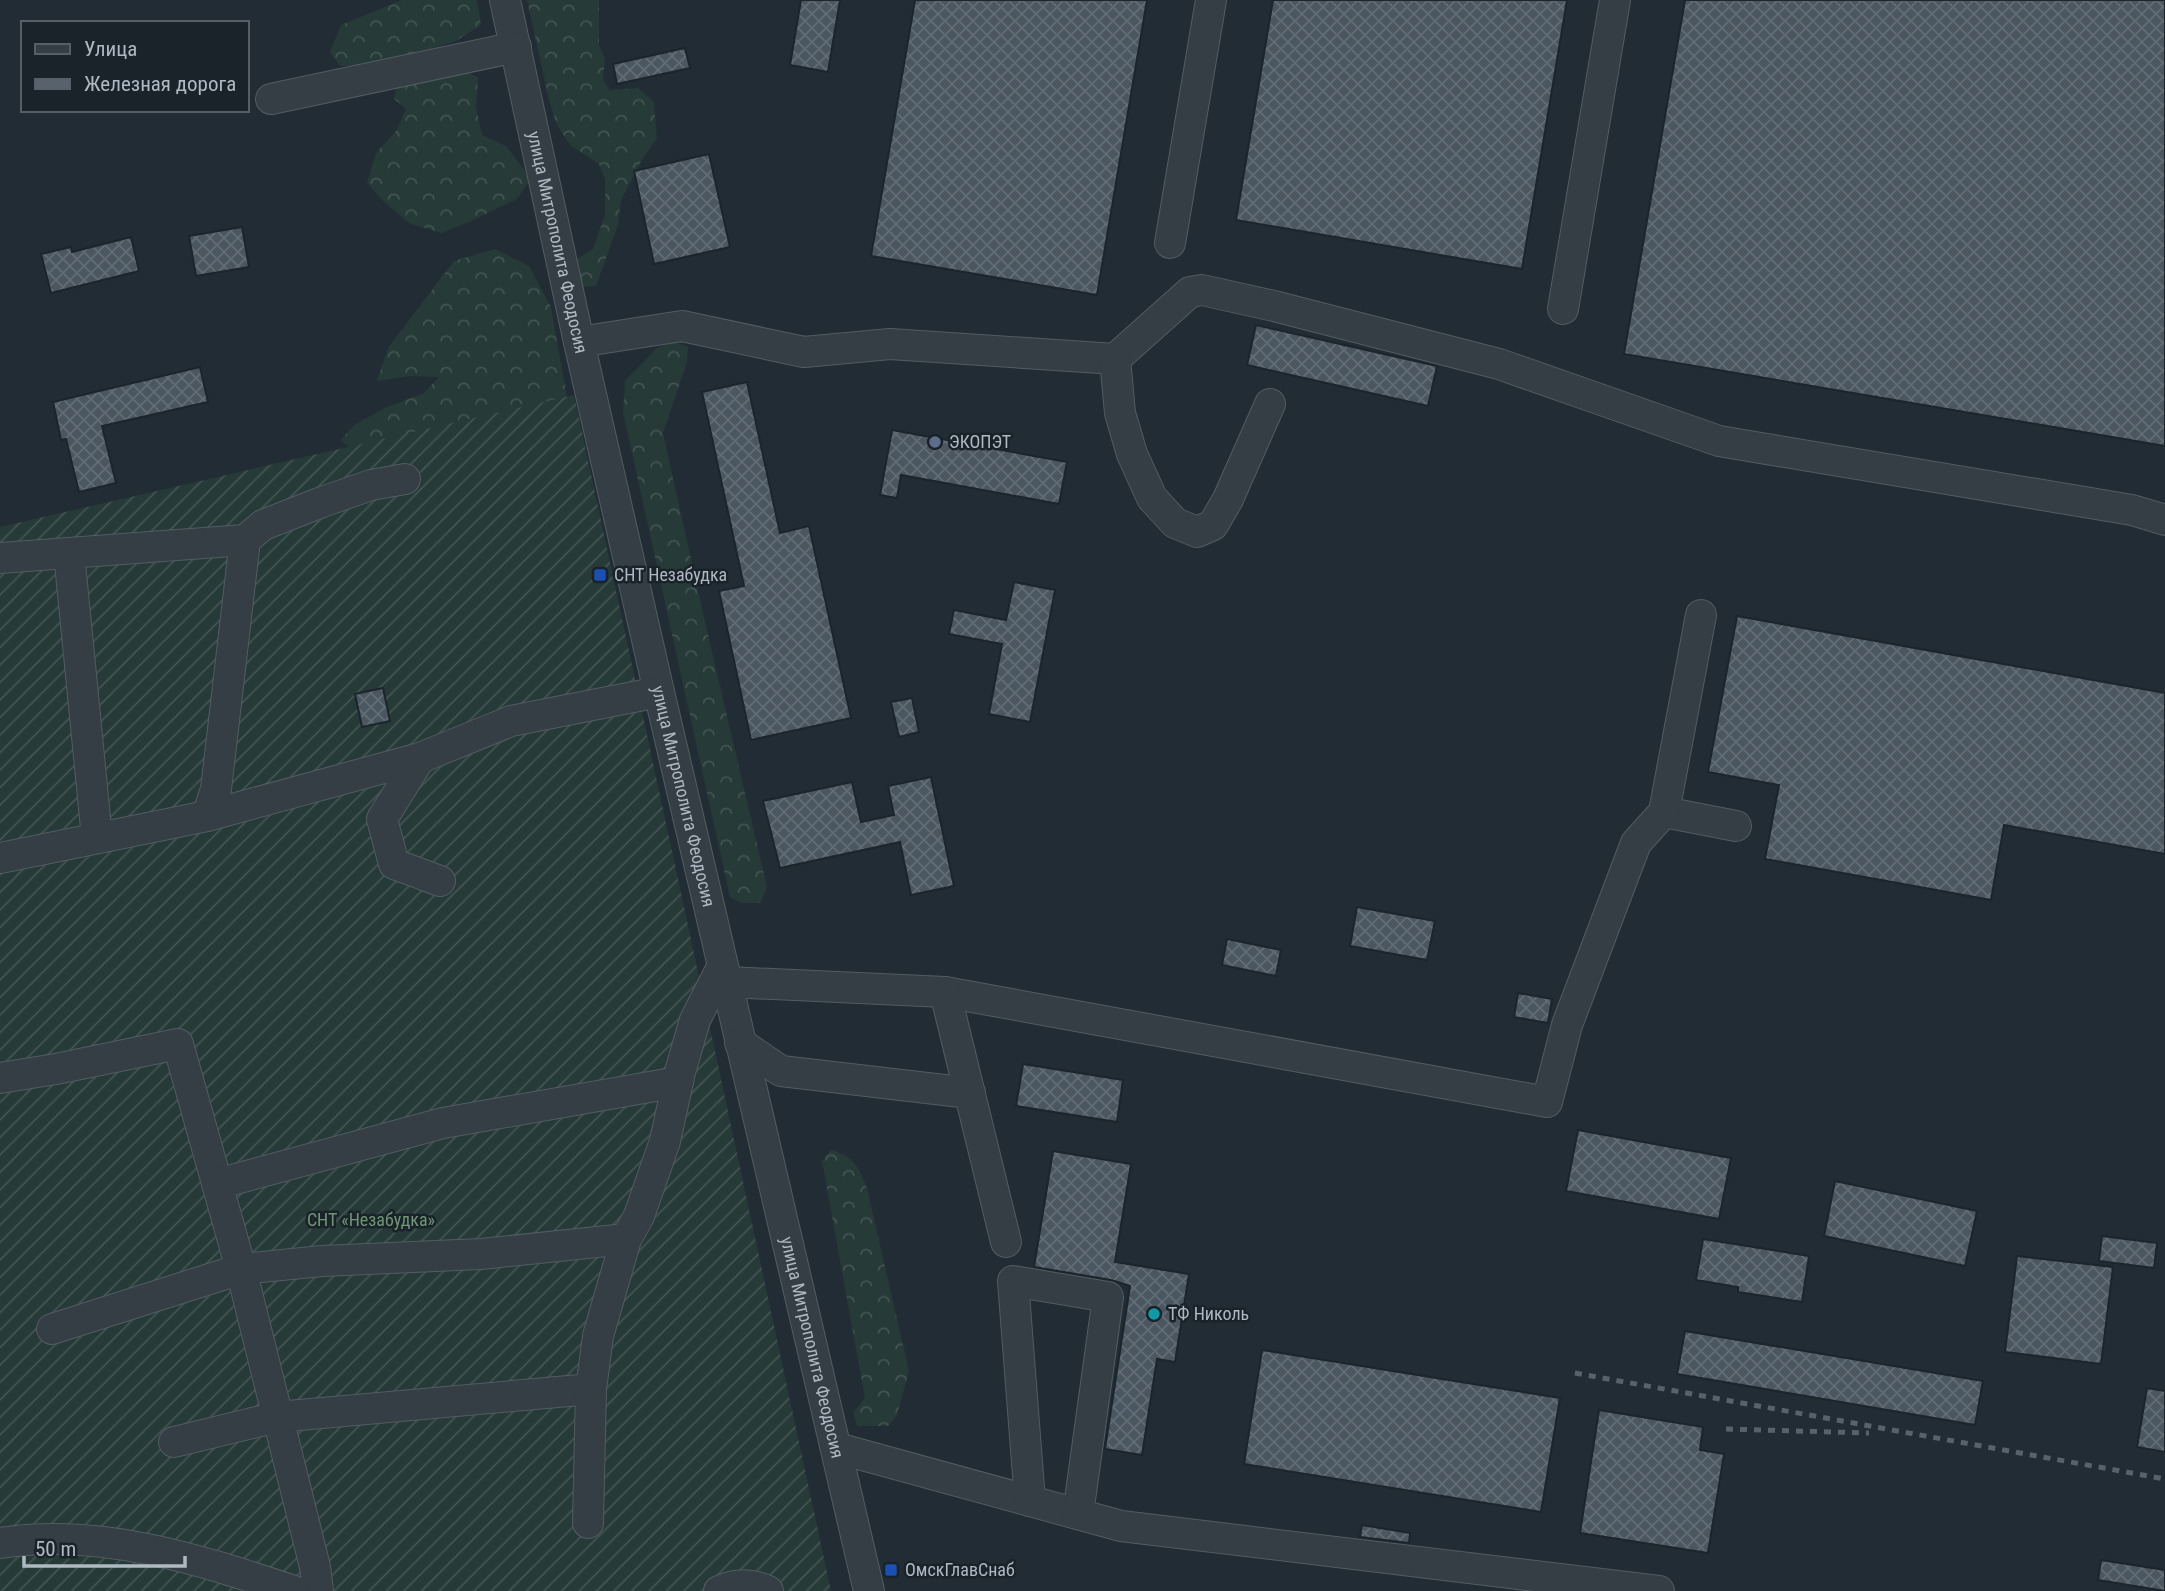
<svg xmlns="http://www.w3.org/2000/svg" width="2165" height="1591" font-family="'Roboto Condensed',sans-serif">
	<style>
		.forest { fill: url(#forest-crowns) }
		.garden { fill: url(#garden-furrows) }
		.building { fill: url(#building-cross-hatch); stroke: #1c252c; stroke-width: 2 }
		.lines { fill: none; stroke-linecap: round; stroke-linejoin: round }
		.minor-casing { stroke: #525c63; stroke-width: 32 }
		.minor { stroke: #353e45; stroke-width: 30 }
		.rail { stroke: #57626c; stroke-width: 5; stroke-dasharray: 7 7; stroke-linecap: butt }
		.service-dot { fill: #5c6f8a; stroke: #1a232a; stroke-width: 2.5 }
		.transit-dot { fill: #1a4fb4; stroke: #1a232a; stroke-width: 2.5 }
		.culture-dot { fill: #0f9aa8; stroke: #1a232a; stroke-width: 2.5 }
		.labels { text-anchor: middle; stroke-width: 5; stroke-linejoin: round; paint-order: stroke }
		.street-label { font-size: 18px; fill: #afb9c2; stroke: #1a232a }
		.poi-label { font-size: 18px; fill: #afb9c2; stroke: #1a232a; text-anchor: start }
		.park-label { font-size: 18px; fill: #709675; stroke: #1a232a }
	</style>
	<defs>
		<pattern id="forest-crowns" width="20" height="18" patternUnits="userSpaceOnUse" patternTransform="scale(1.75)"><rect width="20" height="18" fill="#263a37"/><path d="M2 6a3 3 0 1 1 6 0M12 15a3 3 0 1 1 6 0" fill="none" stroke="#435452"/></pattern>
		<pattern id="garden-furrows" width="10" height="10" patternUnits="userSpaceOnUse" patternTransform="scale(1.75)"><rect width="10" height="10" fill="#263a37"/><path d="M-1 1l2-2M0 10L10 0M9 11l2-2" fill="none" stroke="#435452"/></pattern>
		<pattern id="building-cross-hatch" width="8" height="8" patternUnits="userSpaceOnUse" patternTransform="scale(1.75)"><rect width="8" height="8" fill="#4a5660"/><path d="M0 0l8 8M0 8l8-8" fill="none" stroke="#626c75"/></pattern>
	</defs>
	<rect width="100%" height="100%" fill="#222c34"/>
	<path class="forest" d="M402,0H477L481,25L456,41L379,65L340,66L330,52L341,25Z
		M527,0H599V45L605,59L603,80L610,90L638,88L654,102L657,138L642,160L621,200L618,225L596,286L583,287L574,279L571,263L593,249L605,215V179L599,164L570,145L557,125L549,100Z
		M453,68L478,77L476,107L482,135L506,146L531,179L517,199L469,222L441,233L409,223L382,200L367,183L376,153L396,131L406,109L394,99L397,86Z
		M495,249L529,266L551,307L574,438L364,463L341,440L354,425L387,407L424,393L439,377L410,376L377,381L388,348L454,261Z
		M674,342L688,347L687,362L663,433L705,622L767,887L760,903H741L730,897L623,412L625,381L657,348Z
		M831,1150C855,1157 858,1166 867,1188L909,1371L897,1415L888,1426H857L853,1412L865,1398L822,1161Z"/>
	<path class="garden" d="M574,395L831,1591H0V527Z"/>
	<path class="building" d="M801,0H840L828,72L790,65Z
		M915,0H1147L1097,295L871,256Z
		M1273,0H1567L1522,269L1236,220Z
		M1685,0H2165V446L1624,354Z
		M685,48L690,68L617,84L613,64Z
		M709,154L730,247L654,264L634,171Z
		M242,227L249,267L196,276L189,236Z
		M131,237L139,271L51,293L41,254L71,247L72,252Z
		M1256,325L1437,366L1428,406L1247,365Z
		M200,367L208,402L102,426L116,483L79,492L66,439L61,440L53,402Z
		M747,382L780,533L809,526L851,718L751,740L719,591L744,586L702,392Z
		M892,430L1067,462L1059,504L901,475L897,498L880,495Z
		M1014,582L1055,590L1030,722L989,714L1002,644L949,634L954,610L1006,620Z
		M1737,616L2165,693V854L2004,825L1991,900L1765,859L1779,785L1708,772Z
		M383,688L390,721L362,727L355,694Z
		M912,698L919,732L899,737L891,702Z
		M931,777L954,886L911,895L900,842L780,868L763,801L852,782L861,822L894,815L888,786Z
		M1357,907L1435,921L1427,960L1350,946Z
		M1227,939L1281,950L1276,976L1222,965Z
		M1518,993L1552,999L1548,1023L1514,1017Z
		M1023,1064L1123,1080L1117,1122L1016,1106Z
		M1578,1130L1731,1158L1719,1219L1566,1191Z
		M1053,1151L1131,1164L1115,1262L1189,1274L1175,1362L1157,1359L1142,1455L1105,1449L1130,1286L1111,1280L1034,1267Z
		M1835,1181L1977,1211L1965,1266L1824,1236Z
		M2102,1236L2157,1243L2154,1268L2099,1261Z
		M1703,1239L1809,1256L1802,1302L1738,1292V1287L1696,1280Z
		M2017,1256L2113,1267L2101,1364L2005,1352Z
		M1685,1331L1983,1381L1975,1425L1677,1374Z
		M1262,1350L1560,1398L1541,1512L1244,1464Z
		M2147,1388L2165,1391V1452L2137,1447Z
		M1599,1410L1703,1427L1700,1450L1724,1454L1708,1553L1580,1533Z
		M1362,1525L1410,1533L1409,1543L1360,1537Z
		M2101,1560L2165,1570V1591L2098,1580Z"/>
	<g class="lines">
		<defs>
			<g id="minor">
				<path id="s1" d="M505,0L579,342L659,692L869,1591"/>
				<path d="M271,99L516,47"/>
				<path d="M1170,243L1211,0"/>
				<path d="M1563,309L1615,0"/>
				<path d="M579,342L682,326L804,352L890,344L1115,359L1190,292L1202,290L1274,306L1499,364L1719,441L2132,510L2165,520"/>
				<path d="M1115,359L1120,413L1132,454L1152,498L1175,523L1197,532L1213,525L1228,499L1270,404"/>
				<path d="M69,553L97,838"/>
				<path d="M0,558L245,540"/>
				<path d="M1701,615L1664,812L1736,826"/>
				<path d="M207,816L420,758"/>
				<path d="M0,858L207,816L216,789L245,540L263,525L322,502L371,485L405,479"/>
				<path d="M440,881L394,864L382,819L420,758L511,721L659,692"/>
				<path d="M727,982L945,992L1547,1102L1567,1025L1636,843L1664,812"/>
				<path d="M945,992L1006,1242"/>
				<path d="M740,1043L781,1071L970,1093"/>
				<path d="M0,1078L56,1069L178,1044L241,1269L315,1567L318,1591"/>
				<path d="M217,1184L443,1123L678,1082"/>
				<path d="M52,1329L241,1269L322,1261L481,1254L626,1239"/>
				<path d="M174,1442L277,1417L591,1389"/>
				<path d="M837,1448L1121,1526L1659,1591"/>
				<path d="M1030,1501L1013,1281L1108,1297L1078,1514"/>
				<path d="M588,1523L591,1389L598,1336L626,1239L639,1216L665,1141L680,1072L695,1020L722,967"/>
				<path d="M0,1543C99,1527 201,1560 294,1591"/>
				<path d="M719,1591C736,1583 751,1583 768,1591"/>
			</g>
		</defs>
		<use href="#minor" class="minor-casing"/>
		<use href="#minor" class="minor"/>
		<path class="rail" d="M1575,1373L2165,1479
			M1726,1429L1869,1433"/>
	</g>
	<circle class="service-dot" cx="935" cy="442" r="7"/>
	<g class="transit-dot">
		<rect x="593" y="568" width="14" height="14" rx="3.5"/>
		<rect x="884" y="1563" width="14" height="14" rx="3.5"/>
	</g>
	<circle class="culture-dot" cx="1154" cy="1314" r="7"/>
	<g class="labels">
		<g class="street-label">
			<text dy="6" stroke="none"><textPath href="#s1" startOffset="248">улица Митрополита Феодосия</textPath></text>
			<text dy="6" stroke="none"><textPath href="#s1" startOffset="816">улица Митрополита Феодосия</textPath></text>
			<text dy="6" stroke="none"><textPath href="#s1" startOffset="1382">улица Митрополита Феодосия</textPath></text>
		</g>
		<g class="poi-label">
			<text x="949" y="448">ЭКОПЭТ</text>
			<text x="614" y="581">СНТ Незабудка</text>
			<text x="1168" y="1320">ТФ Николь</text>
			<text x="905" y="1576">ОмскГлавСнаб</text>
		</g>
		<g class="park-label">
			<text x="371" y="1226">СНТ «Незабудка»</text>
		</g>
	</g>
	<rect x="21" y="21" width="228" height="91" fill="#1a232a" stroke="#565f67" stroke-width="2"/>
	<rect x="35" y="44" width="35" height="10" fill="#353e45" stroke="#565f67" stroke-width="2"/>
	<text x="84" y="56" font-size="21" fill="#afb9c2">Улица</text>
	<rect x="35" y="79" width="35" height="10" fill="#57626c" stroke="#565f67" stroke-width="2"/>
	<text x="84" y="91" font-size="21" fill="#afb9c2">Железная дорога</text>
	<path d="M24 1556v10h161v-10" fill="none" stroke="#afb9c2" stroke-width="3.5"/>
	<text x="35" y="1556" font-size="21" fill="#afb9c2" stroke="#1a232a" stroke-width="5" paint-order="stroke">50 m</text>
</svg>
